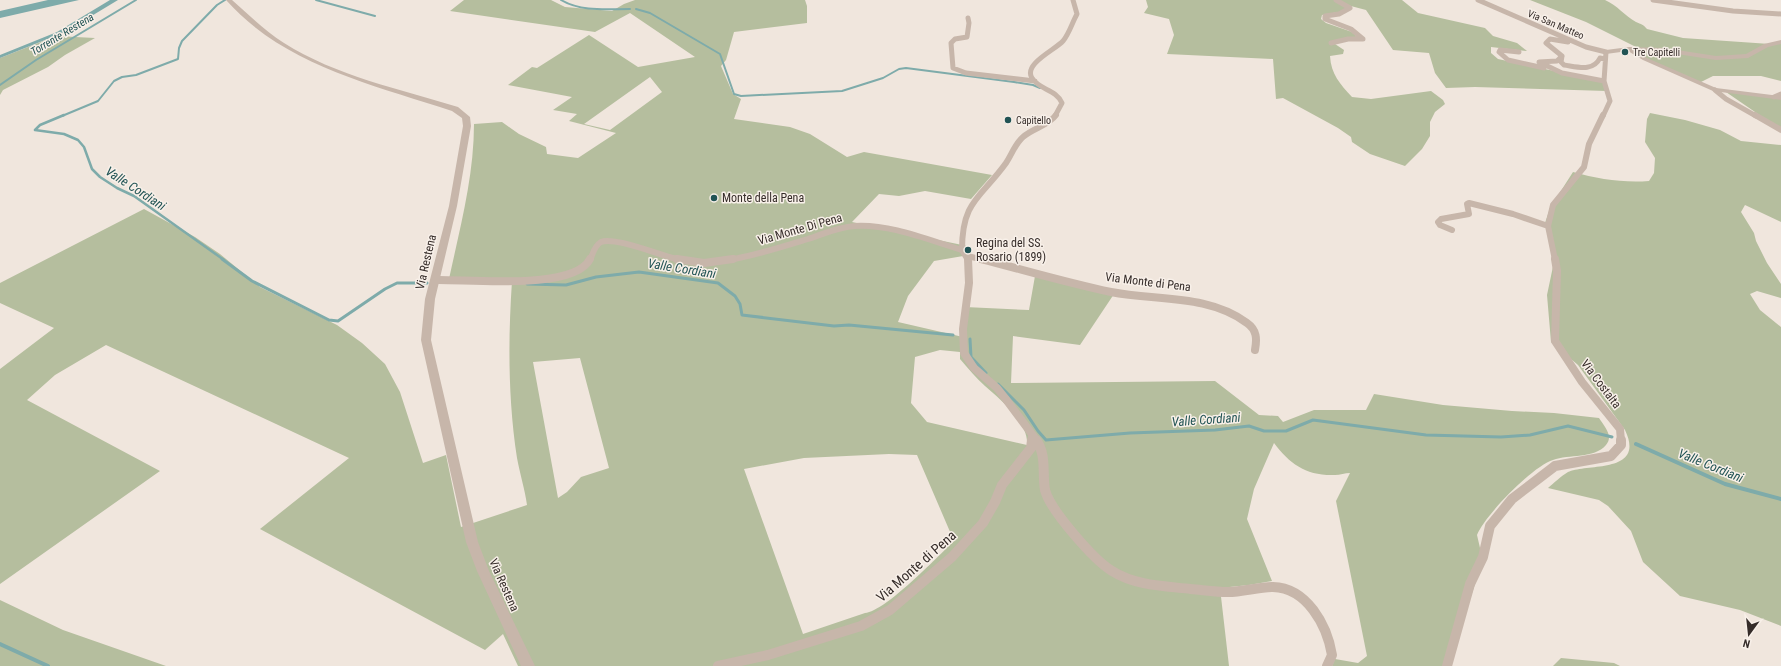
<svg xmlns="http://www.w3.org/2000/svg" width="1781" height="666" font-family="'Roboto Condensed',sans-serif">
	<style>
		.green { fill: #b5be9e; fill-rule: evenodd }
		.water { fill: #7eabaa }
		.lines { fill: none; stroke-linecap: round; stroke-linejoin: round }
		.stream-far3 { stroke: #7eabaa; stroke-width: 2 }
		.stream-far2 { stroke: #7eabaa; stroke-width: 2.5 }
		.stream-far1 { stroke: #7eabaa; stroke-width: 3 }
		.stream { stroke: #7eabaa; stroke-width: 4 }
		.minor-far3 { stroke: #c7b6aa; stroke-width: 5 }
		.minor-far2 { stroke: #c7b6aa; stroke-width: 6 }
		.minor-far1 { stroke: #c7b6aa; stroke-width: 8 }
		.minor { stroke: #c7b6aa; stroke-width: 10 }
		.tertiary { fill: #c7b6aa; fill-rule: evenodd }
		.poi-dot { fill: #215354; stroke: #f8f0e9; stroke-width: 1.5 }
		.labels { text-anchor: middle; stroke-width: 3; stroke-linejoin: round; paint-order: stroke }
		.far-street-label { font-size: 10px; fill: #352c29; stroke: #f8f0e9 }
		.far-poi-label { font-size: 10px; fill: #352c29; stroke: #f8f0e9; text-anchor: start }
		.far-water-label { font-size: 11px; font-style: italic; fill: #215354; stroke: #f8f0e9 }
		.poi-label { font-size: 12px; fill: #352c29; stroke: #f8f0e9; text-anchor: start }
		.street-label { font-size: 12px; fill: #352c29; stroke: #f8f0e9 }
		.water-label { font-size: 13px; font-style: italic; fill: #215354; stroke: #f8f0e9 }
		.near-street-label { font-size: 14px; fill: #352c29; stroke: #f8f0e9 }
	</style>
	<rect width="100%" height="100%" fill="#f0e6dd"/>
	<path class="green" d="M464,0H551L565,7L612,11L624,4L635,0H805L807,6V23L734,32L726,60L721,66L733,94L741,99L734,119L790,127L810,134L847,157L864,152L992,175L971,199L925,191L899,196L879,194L852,222L967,246V249H969V255L934,261L908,296L898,322L963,337L965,307L1029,310L1035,276L1114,294L1080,345L1013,336L1011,383L1215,381L1259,415L1278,416L1283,422L1314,410H1366L1374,394L1443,405L1512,411L1554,413L1599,418C1604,426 1614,436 1606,445C1594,459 1569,454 1553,460C1533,466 1485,515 1477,535L1483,561L1447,666H1332L1335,659L1358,663L1367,656L1336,501L1350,473C1345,473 1340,475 1335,475C1306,476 1290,464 1274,443L1254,489L1247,519L1272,581L1249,585L1220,588L1229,666H518L503,634L485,650L260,529L349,458L106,345L55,375L27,400L160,471L0,584V369L54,328L0,303V283L144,209L195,237L220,254L260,287L337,325L362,343L385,364L400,392L423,463L446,455L461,527L527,505C525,490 520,474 517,458C508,399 508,340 512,281L449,279C460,228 474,176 474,124L502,122L519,134L546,147L547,154L578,158L616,133L569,121L577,114L553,110L572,97L508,85L532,67L537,68L589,35L638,67L695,57L630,13L595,32L450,11ZM650,77L662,92L610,130L584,124ZM940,350L960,352V359C968,368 976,378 985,386C1000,399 1029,423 1027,445L927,422L911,403L915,357ZM580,358L609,468L581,477L567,492L558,498L533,362ZM889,454L917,455L954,541C937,557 886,611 865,613L803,634L744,469L804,458Z
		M1146,0H1402L1418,13L1485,28L1493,36L1517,43L1527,51L1491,47V53L1498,59L1606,82L1607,91L1475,87L1446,88L1435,73L1429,53L1393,50L1366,10L1347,5L1344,11L1322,15L1321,19L1326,23L1355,33L1356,37L1332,42L1344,50L1343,54L1330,56C1331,74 1340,84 1352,97L1371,99L1431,91L1443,100L1445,104L1435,112L1430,122V136L1422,149L1405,166L1370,154L1352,142L1351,137L1338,128L1283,98L1276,99L1273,59L1167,54L1174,35L1169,19L1144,13L1148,7Z
		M1530,0H1605C1617,5 1625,16 1636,22C1641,24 1644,25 1647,29L1683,38L1770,44L1781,42V81L1761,76H1713L1699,83L1628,50L1640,49L1586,22Z
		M56,36L95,38L65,55L48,67L3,90L0,95V58Z
		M1726,92L1781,97V130Z
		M1650,113L1685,120L1720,130L1741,141L1781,145V222L1745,205L1741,212L1754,233L1756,241L1767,263L1781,284V298L1757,291L1750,294L1760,310L1781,327V626L1740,610L1680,596L1643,562L1631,531L1608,506L1599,500L1548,488C1554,483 1561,476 1568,472C1587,463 1646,474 1625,430L1578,365L1551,342L1547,295L1555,257L1545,223L1550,208L1573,172C1598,179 1623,183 1649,181L1654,173L1655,158L1645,142L1647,119Z
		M0,600L63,630L166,666H0Z
		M1561,658L1614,663L1620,666H1553Z"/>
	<path class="water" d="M48,0H79L0,18V11Z
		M110,0H118L65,32L0,58V55L57,32Z"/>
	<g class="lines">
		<path class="stream-far3" d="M316,0L375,16
			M561,0C581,12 607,9 630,9
			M636,9L650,13L720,54L734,94L741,96L842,91L883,78L899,69L906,68L1014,82L1033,85L1040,88
			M0,85L36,60L136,0
			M62,116L98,101L114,81L122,77L136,75L178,59L179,48L182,41L217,5L225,0"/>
		<path class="stream-far2" d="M64,115L40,125L35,130L64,134L78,140L84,147L92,169L100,177L117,188L134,196L224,260"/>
		<path class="stream-far1" d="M222,259L252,281L329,320L338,321L385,289L397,283H427
			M527,284L566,285L596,277L639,272L718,283L735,296L740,304L742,315L834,326L849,325L953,335
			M970,339L971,357L986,373
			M998,384L1024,410L1038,431L1046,440L1130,433L1215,430L1249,426L1264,431H1286L1313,420L1426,435L1501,437L1530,435L1568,426L1612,437"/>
		<path class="stream" d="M1636,444L1725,484L1781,499
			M0,644L48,666"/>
		<path class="minor-far3" d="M1478,0L1586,47L1606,52L1604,81L1610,101L1603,116
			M1653,0L1733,11L1781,14
			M968,18L969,23L967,37L955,39L951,43L953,68L966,73L1035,81
			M1568,42L1550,39L1546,43L1562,56L1561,62L1564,65C1578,67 1593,72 1600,58L1605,59
			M1331,43L1348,39H1363L1351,29L1325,19V16L1339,14L1350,8L1336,0
			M1519,52L1500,50L1499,52L1508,60L1544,68
			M1562,56L1557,61L1539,62L1562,73L1604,81
			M1715,90L1726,99L1756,116
			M1774,97L1781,94
			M1055,116L1062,103C1056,89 1039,90 1032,78C1023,64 1055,50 1063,41C1069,34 1072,23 1077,14L1073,0"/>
		<path class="minor-far2" d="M1755,115L1781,130
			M1452,230L1440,225L1438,222L1441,219L1469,214L1467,204L1469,203L1513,214L1548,226
			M962,250L968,260
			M962,250C962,200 981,198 1006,163C1012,154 1015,144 1023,137C1033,128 1048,126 1056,115
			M967,256L985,260
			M590,260C593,254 594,246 601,242C615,236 664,257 681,260
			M728,260C754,256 782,247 808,239C823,234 838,227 855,226C891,224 928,240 962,250
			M1555,260L1548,226L1553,205L1584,167L1589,144L1603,115"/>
		<path class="minor-far1" d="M677,259L704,263L733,259
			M968,259L969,283L963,329L964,353L974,368L997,388L1005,398L1037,441
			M981,259C1024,270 1068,283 1111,292C1156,301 1208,294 1247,323C1257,330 1257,339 1255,350
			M1555,259L1557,271L1555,341L1582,382L1620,429L1621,441
			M435,280C468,279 574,291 590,259
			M1032,441V436"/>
		<path class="minor" d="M1036,440C1047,455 1042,473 1045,490C1050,510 1094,560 1112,571C1136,586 1165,586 1191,589C1203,590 1216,592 1228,592C1243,592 1258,587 1273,587C1307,588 1327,625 1332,655L1327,666
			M718,666L768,655L861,626L890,610L952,557L983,523L995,502L1002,485L1031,448L1032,440
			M1447,666L1470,584L1483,557L1490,526L1512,499L1555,466L1611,456L1621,445V440"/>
		<path class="tertiary" d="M226,0H232C249,15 265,31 284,43C336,76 400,89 458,107L470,117L471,126L457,206L435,299L431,340L478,542L489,571L535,666H521L477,571L466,542L421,340L425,299L449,206L463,126L462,118L452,111C372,84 285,66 226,0Z
			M1781,40V44L1768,47L1748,58L1716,60L1664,52L1637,51L1647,58L1716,88L1781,96V100L1713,91L1643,60L1628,51L1606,54L1603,52L1606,50L1629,47L1664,48L1716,56L1746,54L1764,44Z"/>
	</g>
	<g class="poi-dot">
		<circle cx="1625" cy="52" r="4"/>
		<circle cx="1008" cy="120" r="4"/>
		<circle cx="714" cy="198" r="4"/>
		<circle cx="968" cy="250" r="4"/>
	</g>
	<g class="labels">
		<g class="far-street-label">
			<text transform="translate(1556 24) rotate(23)" y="4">Via San Matteo</text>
		</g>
		<g class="far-poi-label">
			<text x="1633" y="56">Tre Capitelli</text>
			<text x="1016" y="124">Capitello</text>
		</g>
		<g class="far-water-label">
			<text transform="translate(62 34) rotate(-31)" y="4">Torrente Restena</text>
		</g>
		<g class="poi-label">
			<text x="722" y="202">Monte della Pena</text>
			<text x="976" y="247">Regina del SS.<tspan x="976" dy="14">Rosario (1899)</tspan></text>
		</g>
		<g class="street-label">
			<text transform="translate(800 229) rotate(-16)" y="4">Via Monte Di Pena</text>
			<text transform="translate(426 262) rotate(-77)" y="4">Via Restena</text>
			<text transform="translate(1148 282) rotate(7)" y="4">Via Monte di Pena</text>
			<text transform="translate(1601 384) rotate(53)" y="4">Via Costalta</text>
			<text transform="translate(504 585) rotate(66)" y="4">Via Restena</text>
		</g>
		<g class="water-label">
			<text transform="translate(136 188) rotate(33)" y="5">Valle Cordiani</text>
			<text transform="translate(682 268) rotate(9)" y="5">Valle Cordiani</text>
			<text transform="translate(1206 419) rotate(-4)" y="5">Valle Cordiani</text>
			<text transform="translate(1711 465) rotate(22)" y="5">Valle Cordiani</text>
		</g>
		<g class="near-street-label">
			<text transform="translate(916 566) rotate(-41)" y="5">Via Monte di Pena</text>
		</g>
	</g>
	<g transform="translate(1749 634) rotate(195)" stroke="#f8f0e9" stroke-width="3" paint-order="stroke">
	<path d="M0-3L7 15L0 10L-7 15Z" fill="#352c29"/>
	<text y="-6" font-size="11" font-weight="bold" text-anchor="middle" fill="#352c29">N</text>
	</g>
</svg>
